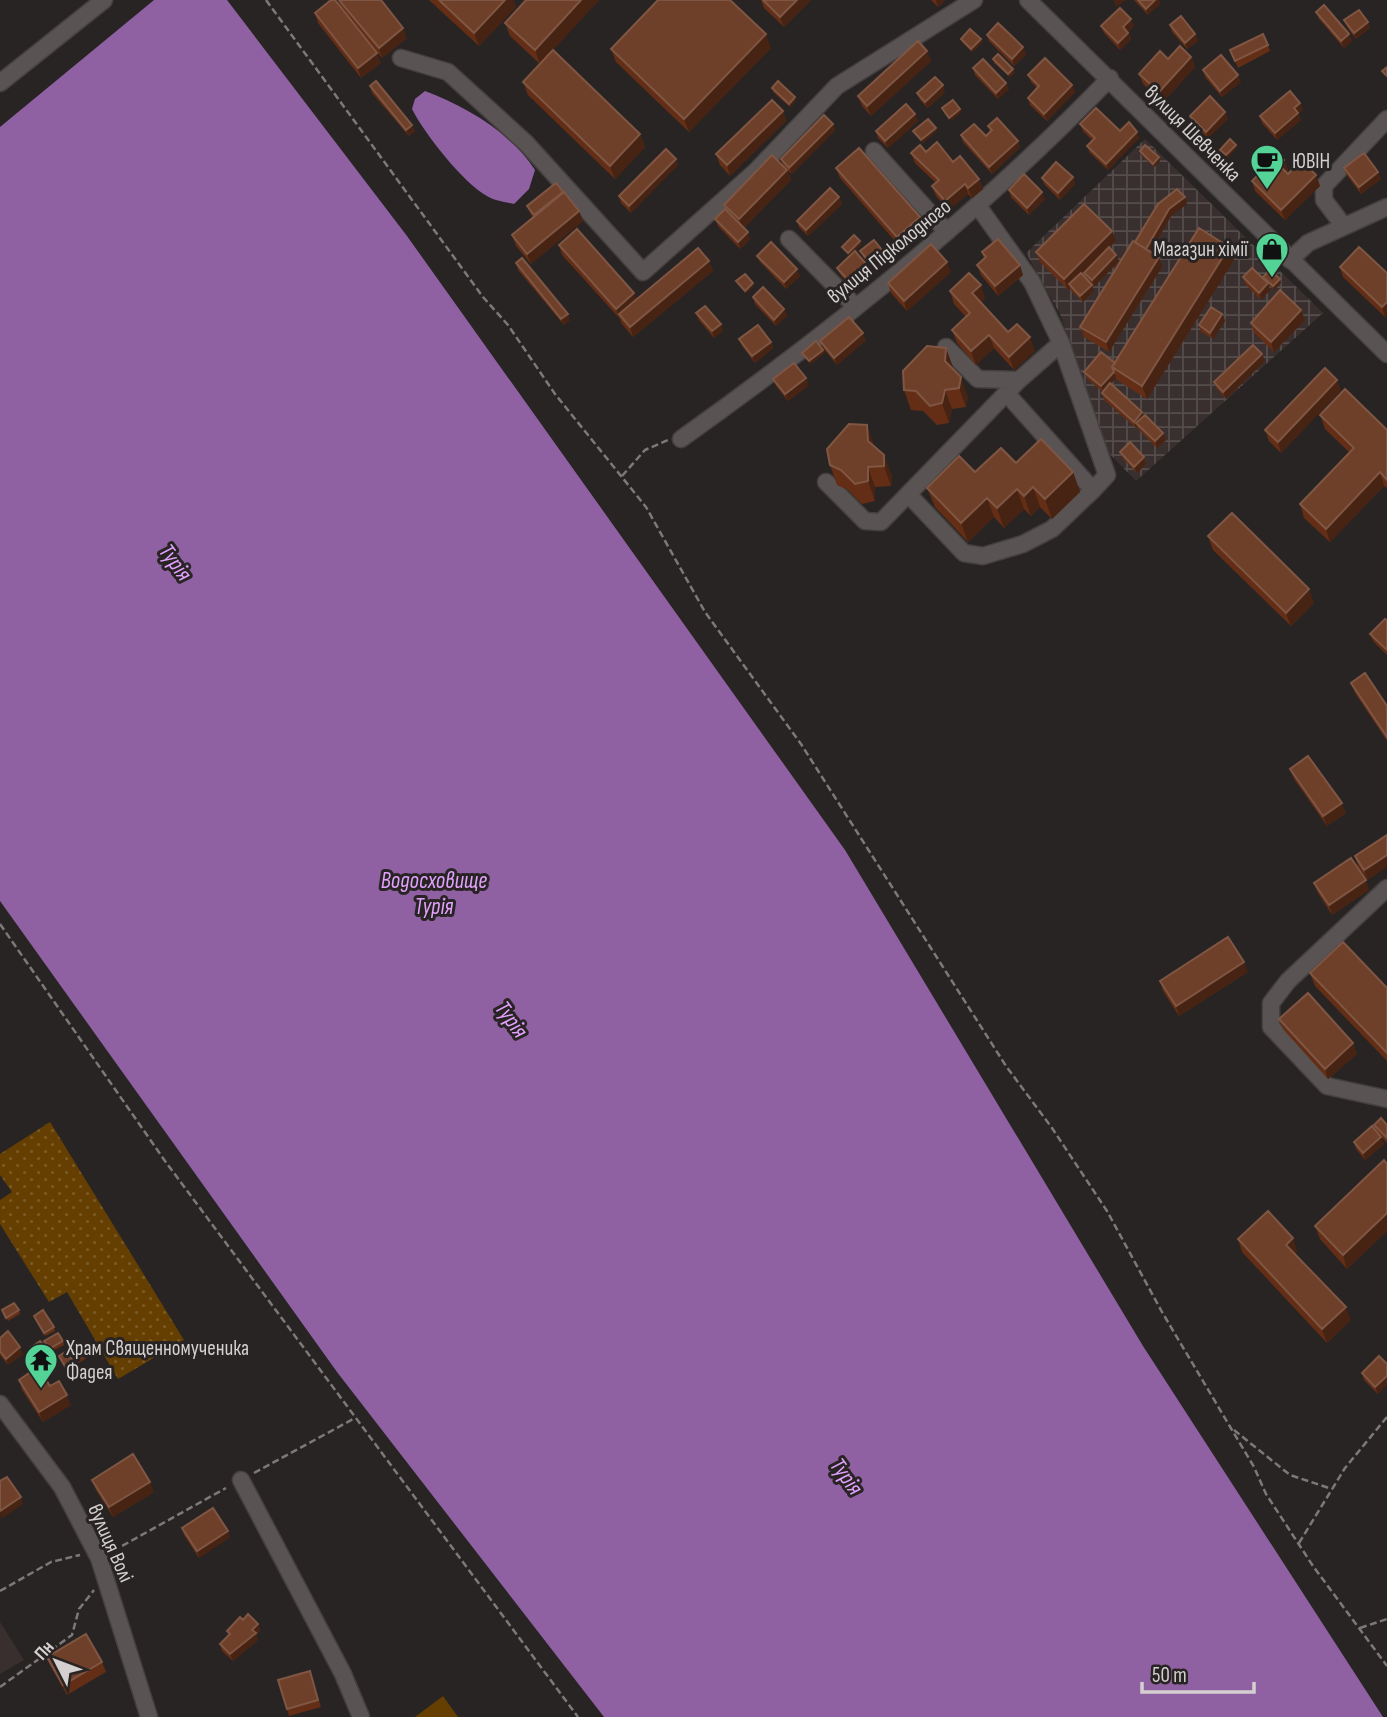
<svg xmlns="http://www.w3.org/2000/svg" width="1387" height="1717" font-family="'Sofia Sans Condensed',sans-serif">
	<style>
		.built { fill: #392f2f }
		.industrial { fill: url(#industrial-grid) }
		.grass { fill: url(#grass-dots) }
		.pitch { fill: #643f01 }
		.water { fill: #8f60a2 }
		.lines { fill: none; stroke-linecap: round; stroke-linejoin: round }
		.minor-casing { stroke: #444040; stroke-width: 19 }
		.path { stroke: #7d7979; stroke-width: 2.5; stroke-dasharray: 7 3.5; stroke-linecap: butt }
		.minor { stroke: #595354; stroke-width: 16 }
		.wall { fill: #632e15 }
		.shaded-wall { fill: #462313 }
		.building { fill: #6f4029; stroke: #7f5643; stroke-width: 2 }
		.labels { text-anchor: middle; stroke-width: 6; stroke-linejoin: round; paint-order: stroke }
		.street-label { font-size: 21px; fill: #d4d0d0; stroke: #292424 }
		.poi-label { font-size: 21px; fill: #d4d0d0; stroke: #292424; text-anchor: start }
		.water-label { font-size: 23px; font-style: italic; fill: #e1a1fd; stroke: #292424 }
	</style>
	<defs>
		<pattern id="industrial-grid" width="8" height="8" patternUnits="userSpaceOnUse" patternTransform="scale(1.75)"><rect width="8" height="8" fill="#392f2f"/><path d="M0 4h8M4 0v8" fill="none" stroke="#554c4c"/></pattern>
		<pattern id="grass-dots" width="8" height="8" patternUnits="userSpaceOnUse" patternTransform="scale(1.75)"><rect width="8" height="8" fill="#643f01"/><path d="M2 2h.1M6 6h.1" fill="none" stroke="#795a25" stroke-width="1.8" stroke-linecap="round"/></pattern>
	</defs>
	<rect width="100%" height="100%" fill="#292424"/>
	<path class="built" d="M0,1622L24,1660L0,1674Z"/>
	<path class="industrial" d="M1145,139L1323,313L1136,481L1106,450L1060,314L1026,253Z"/>
	<path class="grass" d="M50,1122L184,1340L118,1379L67,1292L49,1302L0,1224V1200L12,1192L0,1175V1154Z"/>
	<path class="pitch" d="M443,1696L458,1717H415Z"/>
	<path class="water" d="M154,0H227L407,236L845,850L1143,1346L1383,1717H604L337,1372L0,901V127Z
		M425,91C467,107 510,132 535,170L529,189L514,204C505,202 495,201 487,196C464,184 424,133 412,109L415,99Z"/>
	<g class="lines">
		<defs>
			<path id="minor" d="M1028,0L1387,354
				M401,58L448,72L526,143L643,272L756,171L837,86L974,0
				M0,83L104,0
				M874,151L947,232
				M978,206L1032,282L1061,343L1107,475L1093,490L1008,395
				M1343,225L1324,200V186L1387,119
				M789,239L855,306
				M1290,260L1308,243L1387,207
				M946,347L978,379L1019,380
				M681,439C833,331 980,213 1110,78
				M826,482L865,521L881,522L1019,380L1061,343
				M909,495L964,553L983,556L1023,544L1052,529L1093,490
				M1387,888L1288,981L1271,1003V1027L1327,1086L1387,1099
				M0,1404L62,1487L99,1558L149,1717
				M241,1480L343,1674L361,1717"/>
		</defs>
		<use href="#minor" class="minor-casing"/>
		<path class="path" d="M266,0L483,297L508,325L555,394L646,507L705,612L801,744L1006,1066L1052,1128L1107,1211L1162,1312L1254,1467L1266,1494L1313,1566L1387,1666
			M622,476L645,450L668,440
			M0,924L165,1161L578,1717
			M1234,1430L1290,1475L1332,1489
			M254,1473L355,1418
			M1299,1543L1345,1468L1387,1417
			M113,1551L226,1488
			M0,1591L51,1562L80,1555
			M1360,1628L1387,1619
			M0,1687L72,1635L79,1609L94,1590"/>
		<use href="#minor" class="minor"/>
	</g>
	<path class="wall" d="M338,0H381L407,38L382,58L352,21L381,63L361,78L318,23L315,13L340,6Z
		M429,0H513L516,7L479,46Z
		M526,0H599L540,64L510,36L505,23Z
		M761,0H811L784,27L764,8Z
		M931,0H945L938,7Z
		M1134,0H1159L1160,4L1148,15Z
		M1316,12L1349,34L1352,41L1344,48L1319,19Z
		M1344,20L1370,28L1356,39L1347,27Z
		M1170,25L1195,34L1198,41L1187,49L1172,32Z
		M1101,26H1134L1128,32L1131,39L1120,50L1104,33Z
		M987,35L1023,47L1026,54L1014,66L989,41Z
		M961,39H981L982,42L972,52L962,42Z
		M1268,45L1270,51L1238,68L1230,50Z
		M771,48L689,132L616,62L611,49Z
		M927,51L931,61L871,116L862,106L858,96Z
		M1191,57L1195,67L1163,102L1143,84L1139,74L1168,59Z
		M993,59L1015,72L1010,77L994,63Z
		M973,68L1009,89L998,99L975,75Z
		M1203,70L1241,82L1222,97L1205,77Z
		M1028,75L1072,85L1075,92L1047,121L1030,105L1028,98L1037,88L1031,82Z
		M523,82L640,134L645,147L615,179L528,95Z
		M370,86L415,131L409,136L372,93Z
		M772,88L796,100L790,107L773,92Z
		M945,92L928,108L920,100L917,93Z
		M1300,103L1303,110L1298,114L1301,120L1277,140L1262,123L1260,116Z
		M783,111L786,121L730,176L720,165L716,154Z
		M1225,112L1228,119L1208,138L1192,123L1190,116Z
		M915,114L918,121L888,148L878,138L876,131Z
		M833,124L835,130L792,174L787,170L791,180L744,228L750,239L740,249L718,226L715,219L726,211L724,205L783,166L781,159Z
		M1080,124L1120,131L1139,138L1108,170L1090,153L1087,146L1093,141L1083,131Z
		M988,126L1020,147L992,174L963,142L961,135L986,136L990,132Z
		M1140,151L1159,157L1160,161L1154,167L1141,155Z
		M926,152L953,162L979,179L983,189L972,198L968,194L948,211L936,196L932,186L936,183L915,163L911,153Z
		M1269,156L1284,160L1288,170L1286,172L1288,174L1316,175L1320,186L1285,220L1255,191L1252,181L1271,161Z
		M676,159L678,165L631,213L621,203L619,196Z
		M836,168L920,217L924,227L901,248L840,178Z
		M1344,168L1381,179L1361,194L1346,174Z
		M1073,177L1075,184L1060,200L1044,184L1042,178Z
		M1009,190L1045,199L1029,215L1011,197Z
		M563,193L579,211L583,221L531,264L516,246L512,235L533,218L530,213L527,206Z
		M839,197L842,204L808,236L799,227L797,221Z
		M1185,197L1187,204L1171,216L1151,252L1159,257L1162,267L1109,352L1084,337L1080,327L1135,242Z
		M1112,231L1116,241L1109,248L1119,261L1094,287L1091,284L1094,291L1083,302L1071,291L1070,287L1068,290L1040,262L1036,252Z
		M559,245L634,293L636,299L709,261L713,271L633,337L622,324L620,319L562,255Z
		M860,251L886,255L889,262L875,273L863,257Z
		M982,252L1023,275L998,296L981,275L977,265L984,259Z
		M757,256L800,276L786,289L760,262Z
		M1234,260L1147,399L1117,380L1116,378L1111,384L1143,416L1163,433L1166,440L1157,448L1139,430L1137,427L1136,428L1104,400L1102,393L1103,392L1087,379L1084,372L1115,363Z
		M516,263L570,320L564,325L518,270Z
		M1340,267L1387,273L1385,317L1343,277Z
		M837,268L869,270L851,287L840,274Z
		M951,272L907,311L891,293L888,283Z
		M1243,277L1264,280L1263,277L1281,283L1274,290L1268,284L1270,290L1261,300L1245,284Z
		M950,291L985,298L981,302L1008,332L1035,351L1014,370L994,348L976,365L957,343L952,330L966,317L954,304Z
		M753,297L784,309L787,316L776,326L755,304Z
		M1301,310L1305,320L1274,352L1254,333L1251,323Z
		M696,313L723,331L714,338L699,320Z
		M1222,314L1225,321L1213,339L1201,332L1199,325Z
		M739,339L771,342L773,348L755,363L742,346Z
		M866,340L837,365L823,348L820,341Z
		M1265,361L1226,399L1217,389L1214,382Z
		M953,367V370L968,397L966,407L952,409L949,423L937,425L923,411L911,410L904,390Z
		M773,379L809,385L788,401L776,386Z
		M1341,390L1281,453L1269,441L1265,430Z
		M1320,415L1387,430V488L1384,486L1330,542L1304,518L1300,504L1349,452L1325,429Z
		M867,425L874,446L892,475L891,486L875,487V501L862,504L848,490L837,485L830,465Z
		M1120,452L1144,457L1146,464L1137,473L1123,459Z
		M1016,463L1073,472L1080,492L1052,519L1040,507L1031,516L1024,509L1004,528L994,517L968,542L935,507L927,488L975,472Z
		M1208,536L1314,603L1291,626L1213,550Z
		M1387,620V655L1373,641L1370,634Z
		M1351,683L1387,706V741L1355,693Z
		M1290,769L1346,813L1327,826L1294,779Z
		M1387,835L1368,880L1358,866L1355,856Z
		M1314,883L1369,890L1332,915L1318,893Z
		M1248,972L1179,1016L1163,991L1160,981Z
		M1310,973L1387,988V1061L1315,986Z
		M1279,1019L1353,1043L1357,1054L1328,1079L1283,1029Z
		M1374,1125H1387V1143L1377,1132L1384,1144L1365,1160L1356,1149L1354,1142L1377,1131Z
		M1387,1164V1231L1347,1269L1320,1239L1315,1226Z
		M1238,1239L1297,1251L1295,1254L1351,1320L1327,1343L1242,1252Z
		M2,1310H19L20,1314L8,1321Z
		M34,1316L54,1327L55,1331L45,1336Z
		M0,1338L23,1354L8,1365L0,1355Z
		M44,1341H63L64,1345L50,1352Z
		M71,1352L89,1353L90,1356L77,1364Z
		M59,1356L74,1363L76,1366L67,1372Z
		M1379,1356L1378,1394L1364,1380L1362,1373Z
		M19,1380L50,1386L71,1405L43,1422L22,1390Z
		M92,1480L154,1492L113,1517L96,1490Z
		M182,1528L230,1537L199,1558L184,1535Z
		M243,1620L258,1624L260,1631L256,1635L258,1640L233,1661L222,1651L220,1644L229,1635L227,1631Z
		M47,1657L102,1662L106,1672L67,1695L51,1667Z
		M310,1671L321,1707L289,1716L287,1709Z"/>
	<path class="shaded-wall" d="M505,0H513L516,7L479,46L474,33Z
		M581,0H599L540,64L535,50Z
		M797,0H811L784,27L780,17Z
		M936,0H945L938,7Z
		M1114,0H1126L1116,7Z
		M1155,0H1159L1160,4L1148,15L1146,9Z
		M1131,19L1134,26L1126,34L1123,27Z
		M1368,22L1370,28L1356,39L1354,33Z
		M403,28L407,38L382,58L379,48Z
		M1128,33L1131,39L1120,50L1118,43Z
		M766,34L771,48L689,132L684,119Z
		M1195,34L1198,41L1187,49L1185,43Z
		M1349,34L1352,41L1344,48L1341,41Z
		M981,39L982,42L972,52L971,49Z
		M1023,47L1026,54L1014,66L1012,59Z
		M927,51L931,61L871,116L867,106Z
		M377,53L381,63L361,78L358,68Z
		M1191,57L1195,67L1163,102L1159,92Z
		M1013,69L1015,72L1010,77L1008,74Z
		M1238,75L1241,82L1222,97L1220,91Z
		M1006,83L1009,89L998,99L996,93Z
		M943,85L945,92L928,108L925,102Z
		M1072,85L1075,92L1047,121L1044,114Z
		M795,97L796,100L790,107L789,104Z
		M1300,103L1303,110L1298,114L1301,120L1277,140L1275,133L1294,108Z
		M960,109L962,112L951,121L949,118Z
		M783,111L786,121L730,176L727,165Z
		M1225,112L1228,119L1208,138L1206,132Z
		M915,114L918,121L888,148L885,141Z
		M833,124L835,130L792,174L789,168Z
		M412,125L415,131L409,136L406,130Z
		M936,128L937,131L922,144L921,140Z
		M1137,132L1139,138L1108,170L1106,164Z
		M640,134L645,147L615,179L610,166Z
		M1018,141L1020,147L992,174L989,167Z
		M1236,145L1237,148L1227,159L1226,155Z
		M1159,157L1160,161L1154,167L1153,164Z
		M676,159L678,165L631,213L629,206Z
		M1284,160L1288,170L1283,175L1279,165Z
		M787,170L791,180L743,229L739,219Z
		M1378,172L1381,179L1361,194L1359,187Z
		M1316,175L1320,186L1285,220L1281,210Z
		M1073,177L1075,184L1060,200L1058,193Z
		M979,179L983,189L972,198L968,188Z
		M965,184L968,194L948,211L945,201Z
		M563,192L565,198L537,222L534,215Z
		M1042,192L1045,199L1029,215L1027,208Z
		M839,197L842,204L808,236L806,230Z
		M1185,197L1187,204L1171,216L1148,257L1145,250L1169,209Z
		M579,211L583,221L531,264L527,254Z
		M920,217L924,227L901,248L897,237Z
		M1112,231L1116,241L1071,286L1069,284L1070,287L1068,290L1064,279Z
		M748,232L750,239L740,249L738,242Z
		M860,241L862,244L849,256L848,253Z
		M1229,247L1234,260L1147,399L1142,386Z
		M886,255L889,262L875,273L873,266Z
		M1116,255L1119,261L1094,287L1092,280Z
		M1159,257L1162,267L1109,352L1106,342Z
		M709,261L713,271L633,337L630,327Z
		M947,262L951,272L907,311L904,301Z
		M866,264L869,270L851,287L848,280Z
		M1020,265L1023,275L998,296L995,286Z
		M797,269L800,276L786,289L784,282Z
		M1280,279L1281,283L1274,290L1273,286Z
		M753,283L754,286L746,294L745,291Z
		M1268,283L1270,290L1261,300L1259,293Z
		M981,285L985,298L977,306L972,293Z
		M1092,285L1094,291L1083,302L1080,296Z
		M634,293L638,304L619,314L620,319L616,309Z
		M1387,302V315L1385,317L1382,307Z
		M784,309L787,316L776,326L774,320Z
		M1301,310L1305,320L1274,352L1271,342Z
		M568,314L570,320L564,325L561,319Z
		M1222,314L1225,321L1213,339L1210,333Z
		M721,324L723,331L714,338L712,331Z
		M863,333L866,340L837,365L834,358Z
		M989,335L994,348L976,365L971,351Z
		M1030,337L1035,351L1014,370L1009,357Z
		M771,342L773,348L755,363L752,356Z
		M946,348L953,367L952,381L945,361Z
		M823,350L825,353L810,365L809,361Z
		M1262,354L1265,361L1226,399L1223,392Z
		M1114,372L1116,378L1104,393L1101,386Z
		M961,377L968,397L966,407L959,388Z
		M806,378L809,385L788,401L785,394Z
		M1337,380L1341,390L1281,453L1278,442Z
		M945,390L952,409L949,423L942,403Z
		M1142,412L1144,419L1136,423L1137,427L1136,428L1134,422Z
		M867,425L874,445L875,460L868,441Z
		M1163,433L1166,440L1157,448L1155,441Z
		M884,455L892,475L891,486L884,466Z
		M1144,457L1146,464L1137,473L1134,467Z
		M868,467L875,487V501L868,481Z
		M1073,472L1080,492L1052,519L1045,499Z
		M1380,472L1384,486L1330,542L1326,529Z
		M1033,487L1040,507L1031,516L1024,496Z
		M1017,489L1024,509L1004,528L997,508Z
		M987,498L994,517L968,542L961,523Z
		M1309,589L1314,603L1291,626L1286,613Z
		M1342,803L1346,813L1327,826L1323,816Z
		M1387,855V867L1368,880L1364,870Z
		M1366,880L1369,890L1332,915L1329,905Z
		M1244,962L1248,972L1179,1016L1176,1006Z
		M1353,1043L1357,1054L1328,1079L1325,1069Z
		M1381,1137L1384,1144L1365,1160L1363,1153Z
		M1387,1213V1231L1347,1269L1343,1255Z
		M1293,1238L1297,1251L1291,1258L1286,1245Z
		M1346,1307L1351,1320L1327,1343L1322,1329Z
		M20,1347L23,1354L8,1365L6,1359Z
		M45,1347L46,1351L38,1357L37,1353Z
		M1387,1376V1385L1378,1394L1375,1387Z
		M67,1395L71,1405L43,1422L39,1412Z
		M150,1482L154,1492L113,1517L109,1507Z
		M21,1497L23,1504L1,1519L0,1511Z
		M228,1531L230,1537L199,1558L197,1551Z
		M258,1624L260,1631L256,1635L258,1640L233,1661L230,1654Z"/>
	<path class="building" d="M331,0H335L377,53L358,68L315,13Z
		M339,0H381L403,28L379,48Z
		M439,0H505L474,33Z
		M526,0H581L535,50L505,23Z
		M658,0H730L766,34L684,119L611,49Z
		M763,0H797L780,17Z
		M1138,0H1155L1146,9Z
		M1324,5L1349,34L1341,41L1316,12Z
		M1120,8L1131,19L1123,27L1128,33L1118,43L1101,26Z
		M1359,10L1368,22L1354,33L1344,20Z
		M1181,16L1195,34L1185,43L1170,25Z
		M998,23L1023,47L1012,59L987,35Z
		M970,29L981,39L971,49L961,39Z
		M1263,34L1268,45L1235,61L1230,50Z
		M918,41L927,51L867,106L858,96Z
		M1180,46L1191,57L1159,92L1139,74L1160,51L1168,59Z
		M553,50L640,134L610,166L523,82Z
		M998,54L1013,69L1008,74L993,59Z
		M1221,55L1238,75L1220,91L1203,70Z
		M1045,58L1072,85L1044,114L1028,98L1039,86L1028,75Z
		M983,59L1006,83L996,93L973,68Z
		M1387,67V76L1382,71Z
		M935,77L943,85L925,102L917,93Z
		M376,81L412,125L406,130L370,86Z
		M778,81L795,97L789,104L772,88Z
		M1290,91L1300,103L1294,108L1298,113L1275,133L1260,116Z
		M1210,96L1225,112L1206,132L1190,116Z
		M772,100L783,111L727,165L716,154Z
		M953,100L960,109L949,118L942,108Z
		M906,104L915,114L885,141L876,131Z
		M1096,108L1120,131L1129,122L1137,132L1106,164L1087,146L1095,138L1080,124Z
		M824,115L833,124L789,168L781,159Z
		M997,118L1018,141L989,167L961,135L974,124L986,136L992,130L988,126Z
		M928,119L936,128L921,140L913,131Z
		M1230,139L1236,145L1226,155L1220,150Z
		M937,142L953,162L960,156L979,179L968,188L965,184L945,201L932,186L939,180L911,153L920,145L926,152Z
		M1145,145L1159,157L1153,164L1140,151Z
		M859,148L920,217L897,237L836,168Z
		M666,149L676,159L629,206L619,196Z
		M1274,150L1284,160L1279,165L1288,174L1301,160L1316,175L1281,210L1252,181L1273,160L1269,156Z
		M1364,153L1378,172L1359,187L1344,168Z
		M772,155L787,170L739,219L724,205Z
		M1056,162L1073,177L1058,193L1042,178Z
		M1024,174L1042,192L1027,208L1009,190Z
		M556,183L563,192L534,215L527,206Z
		M830,188L839,197L806,230L797,221Z
		M1177,189L1185,197L1169,209L1146,249L1135,242L1158,204Z
		M564,192L579,211L527,254L512,235Z
		M1084,204L1112,231L1064,279L1036,252Z
		M725,209L748,232L738,242L715,219Z
		M1199,228L1229,247L1142,386L1112,367Z
		M577,229L634,293L616,309L559,245Z
		M854,235L860,241L848,253L842,247Z
		M998,239L1020,265L995,286L977,265L986,257L982,252Z
		M874,240L886,255L873,266L860,251Z
		M1133,241L1159,257L1106,342L1080,327Z
		M771,242L797,269L784,282L757,256Z
		M931,244L947,262L904,301L888,283Z
		M1109,247L1116,255L1092,280L1084,273Z
		M1359,247L1387,273V302L1382,307L1340,267Z
		M698,248L709,261L630,327L619,314Z
		M855,251L866,264L848,280L837,268Z
		M522,258L568,314L561,319L516,263Z
		M1252,268L1268,283L1259,293L1243,277Z
		M1270,270L1280,279L1273,286L1263,277Z
		M969,273L981,285L972,293L1008,332L1017,324L1030,337L1009,357L989,335L971,351L952,330L970,313L950,291Z
		M1081,273L1092,285L1080,296L1069,284Z
		M745,274L753,283L745,291L736,281Z
		M763,287L784,309L774,320L753,297Z
		M1280,290L1301,310L1271,342L1251,323Z
		M705,306L721,324L712,331L696,313Z
		M1211,307L1222,314L1210,333L1199,325Z
		M849,317L863,333L834,358L820,341Z
		M758,325L771,342L752,356L739,339Z
		M816,341L823,350L809,361L802,353Z
		M1253,345L1262,354L1223,392L1214,382Z
		M927,346L946,348L945,361L961,377L959,388L945,390L942,403L930,406L916,391L904,390L903,371Z
		M1101,352L1115,363L1112,367L1114,372L1101,386L1084,372Z
		M794,363L806,378L785,394L773,379Z
		M1325,368L1337,380L1278,442L1265,430Z
		M1110,383L1142,412L1134,422L1102,393Z
		M1345,389L1387,430V480L1380,472L1326,529L1300,504L1354,448L1320,415Z
		M1145,415L1163,433L1155,441L1136,423Z
		M849,424L867,425L868,441L884,455V466L868,467V481L855,484L841,470L830,465L827,449Z
		M1041,439L1073,472L1045,499L1033,487L1024,496L1017,489L997,508L987,498L961,523L927,488L959,456L975,472L1001,448L1016,463Z
		M1130,442L1144,457L1134,467L1120,452Z
		M1232,513L1309,589L1286,613L1208,536Z
		M1385,619L1387,620V650L1370,634Z
		M1365,673L1387,706V737L1351,683Z
		M1308,756L1342,803L1323,816L1290,769Z
		M1387,835V855L1364,870L1355,856Z
		M1351,858L1366,880L1329,905L1314,883Z
		M1228,937L1244,962L1176,1006L1160,981Z
		M1343,942L1387,988V1053L1310,973Z
		M1308,993L1353,1043L1325,1069L1279,1019Z
		M1381,1118L1387,1125V1138L1374,1125Z
		M1372,1126L1381,1137L1363,1153L1354,1142Z
		M1384,1160L1387,1164V1213L1343,1255L1315,1226Z
		M1268,1211L1293,1238L1286,1245L1346,1307L1322,1329L1238,1239Z
		M14,1303L19,1310L6,1318L2,1310Z
		M43,1310L54,1327L44,1333L34,1316Z
		M8,1331L20,1347L6,1359L0,1351V1338Z
		M58,1333L63,1341L49,1349L44,1341Z
		M40,1341L45,1347L37,1353L32,1347Z
		M83,1344L89,1353L76,1360L71,1352Z
		M67,1351L74,1363L66,1368L59,1356Z
		M1379,1356L1387,1364V1376L1375,1387L1362,1373Z
		M38,1367L50,1386L59,1381L67,1395L39,1412L19,1380Z
		M133,1454L150,1482L109,1507L92,1480Z
		M7,1477L21,1497L0,1511V1481Z
		M213,1508L228,1531L197,1551L182,1528Z
		M248,1614L258,1624L252,1630L256,1633L230,1654L220,1644L230,1634L227,1631L240,1617L243,1620Z
		M86,1634L102,1662L63,1685L47,1657Z
		M310,1671L318,1700L287,1709L278,1680Z"/>
	<defs>
		<symbol id="cafe-pin" viewBox="-11 -11 22 30"><path d="M0 17L-7.5 6A9.5 9.5 0 1 1 7.5 6Z" fill="#53d396" stroke="#292424"/><path d="M-5.5-4.5H6V0H3Q3 3.5 0 3.5H-2.5Q-5.5 3.5-5.5 0ZM3-3.2v2h1.7v-2ZM-6 4.5H4V6H-6Z" fill="#111"/></symbol>
		<symbol id="shop-pin" viewBox="-11 -11 22 30"><path d="M0 17L-7.5 6A9.5 9.5 0 1 1 7.5 6Z" fill="#53d396" stroke="#292424"/><path d="M-5-2.5h2.3a2.7 3.5 0 0 1 5.4 0H5L5.5 6h-11ZM-1.5-2.5h3a1.5 2.3 0 0 0-3 0Z" fill="#111"/></symbol>
		<symbol id="temple-pin" viewBox="-11 -11 22 30"><path d="M0 17L-7.5 6A9.5 9.5 0 1 1 7.5 6Z" fill="#53d396" stroke="#292424"/><path d="M0-6L5-2H3V0L6.5 2.5H4V6H1.5V3h-3V6H-4V2.5H-6.5L-3 0V-2H-5Z" fill="#111"/></symbol>
	</defs>
	<g fill-rule="evenodd">
		<use href="#cafe-pin" x="1248" y="142" width="38" height="52"/>
		<use href="#shop-pin" x="1253" y="230" width="38" height="52"/>
		<use href="#temple-pin" x="22" y="1341" width="38" height="52"/>
	</g>
	<g class="labels">
		<g class="street-label">
			<text transform="translate(1193 133) rotate(45)" y="7">вулиця Шевченка</text>
			<text transform="translate(889 251) rotate(-39)" y="7">вулиця Підколодного</text>
			<text transform="translate(111 1543) rotate(66)" y="7">вулиця Волі</text>
		</g>
		<g class="poi-label">
			<text x="1292" y="168">ЮВІН</text>
			<text x="1248" y="256" text-anchor="end">Магазин хімії</text>
			<text x="66" y="1355">Храм Священномученика<tspan x="66" dy="24">Фадея</tspan></text>
		</g>
		<g class="water-label">
			<text transform="translate(176 562) rotate(54)" y="8">Турія</text>
			<text x="434" y="888">Водосховище<tspan x="434" dy="26">Турія</tspan></text>
			<text transform="translate(512 1019) rotate(54)" y="8">Турія</text>
			<text transform="translate(847 1476) rotate(54)" y="8">Турія</text>
		</g>
	</g>
	<g transform="translate(56 1661) rotate(312)" stroke="#292424" stroke-width="5" paint-order="stroke">
	<path d="M0-5L12 26L0 18L-12 26Z" fill="#d4d0d0"/>
	<text y="-10" font-size="19" font-weight="bold" text-anchor="middle" fill="#d4d0d0">Пн</text>
	</g>
	<path d="M1142 1682v10h112v-10" fill="none" stroke="#d4d0d0" stroke-width="3.5"/>
	<text x="1152" y="1682" font-size="21" fill="#d4d0d0" stroke="#292424" stroke-width="5" paint-order="stroke">50 m</text>
</svg>
